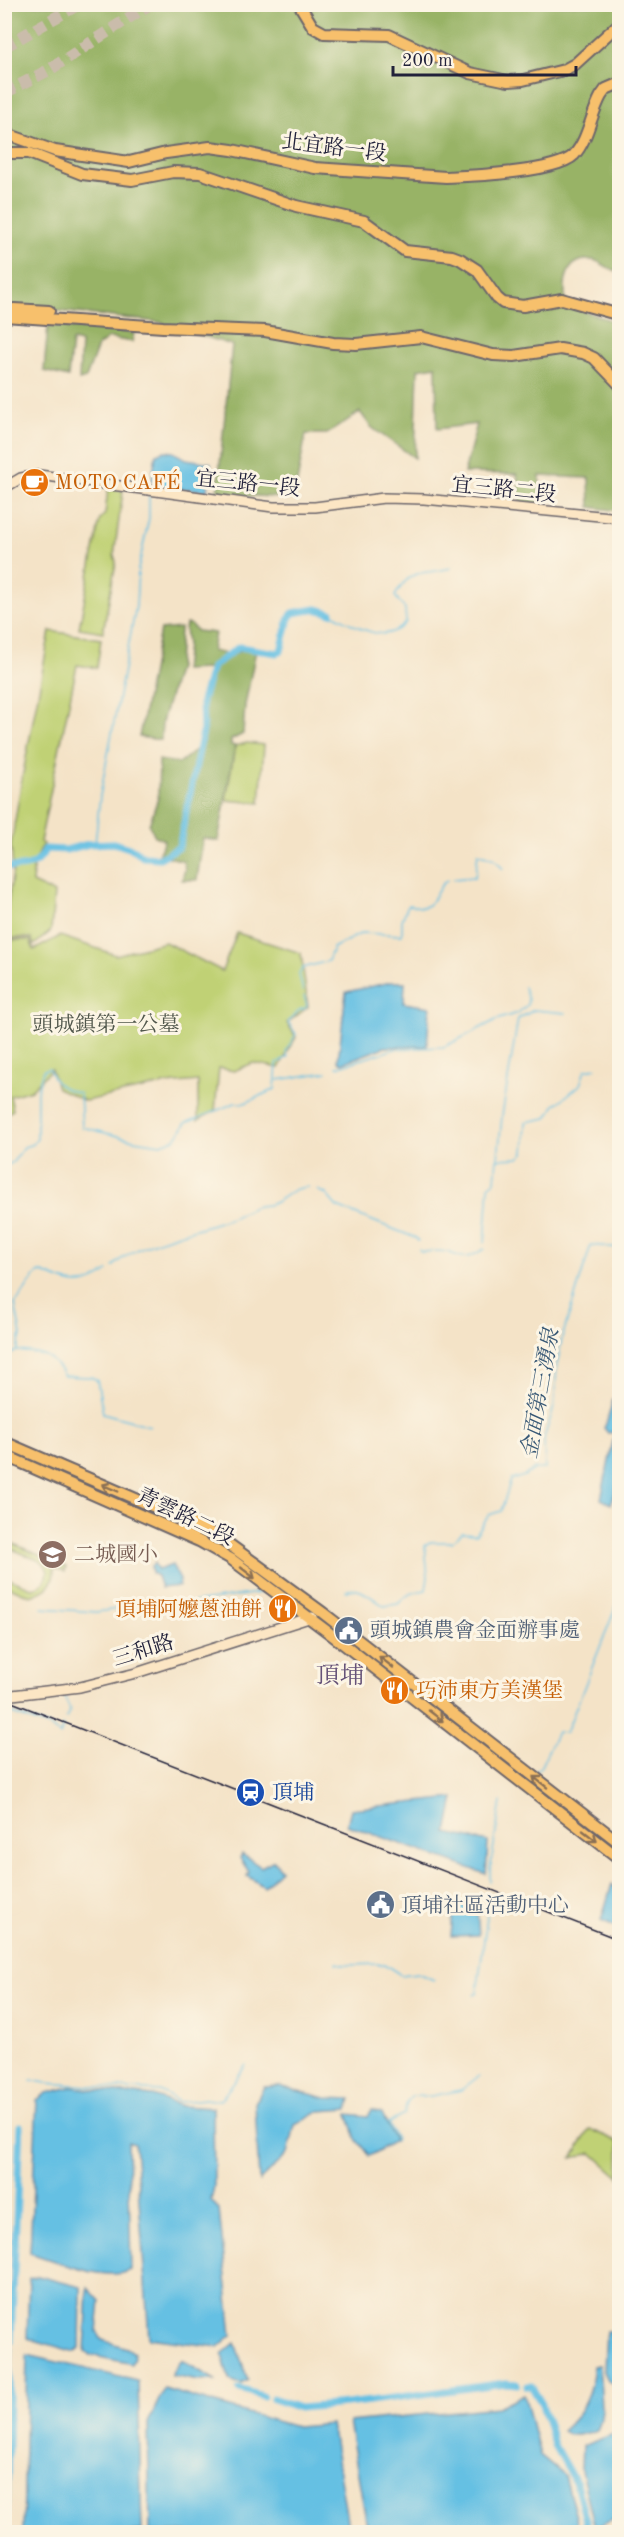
<svg xmlns="http://www.w3.org/2000/svg" width="624" height="2537" font-family="'Old Standard TT','Noto Serif TC',serif">
	<style>
		.green { fill: #c0d174; stroke: #717a58; stroke-width: 1.5 }
		.forest { fill: #98b366; stroke: #5d6a50; stroke-width: 1.5 }
		.water { fill: #65c0e3; stroke: #44718f; stroke-width: 1.5 }
		.lines { fill: none; stroke-linecap: round; stroke-linejoin: round }
		.stream { stroke: #65c0e3; stroke-width: 1.5 }
		.canal { stroke: #65c0e3; stroke-width: 7 }
		.highway-tunnel { stroke: #cabcab; stroke-width: 12; stroke-dasharray: 12 6; stroke-linecap: butt }
		.secondary-casing { stroke: #6c666c; stroke-width: 12 }
		.primary-casing { stroke: #6c666c; stroke-width: 14 }
		.secondary { stroke: #fce6c4; stroke-width: 9 }
		.primary { stroke: #f7c06c; stroke-width: 10 }
		.rail { stroke: #22223b; stroke-width: 1.5 }
		.oneway { stroke: #8c7154 }
		.labels { text-anchor: middle; stroke-width: 6; stroke-linejoin: round; paint-order: stroke }
		.street-label { font-size: 21px; fill: #22223b; stroke: #fcf5e5 }
		.food-label { font-size: 21px; fill: #c56008; stroke: #fcf5e5; text-anchor: start }
		.park-label { font-size: 21px; fill: #51574c; stroke: #fcf5e5 }
		.education-label { font-size: 21px; fill: #785e54; stroke: #fcf5e5; text-anchor: start }
		.service-label { font-size: 21px; fill: #4e5e75; stroke: #fcf5e5; text-anchor: start }
		.transit-label { font-size: 21px; fill: #164399; stroke: #fcf5e5; text-anchor: start }
		.water-label { font-size: 22px; font-style: italic; fill: #395976; stroke: #fcf5e5 }
		.quarter-label { font-size: 24px; fill: #665378; stroke: #fcf5e5 }
	</style>
	<rect width="100%" height="100%" fill="#fcf5e5"/>
	<filter id="ink" filterUnits="userSpaceOnUse"><feTurbulence type="fractalNoise" baseFrequency=".0167" numOctaves="2"/><feDisplacementMap in="SourceGraphic" scale="12" xChannelSelector="R" yChannelSelector="G"/><feConvolveMatrix kernelMatrix="1 2 1 2 8 2 1 2 1" color-interpolation-filters="sRGB"/></filter>
	<filter id="wash" filterUnits="userSpaceOnUse"><feTurbulence type="fractalNoise" baseFrequency=".008" numOctaves="4" result="noise"/><feDisplacementMap in="SourceGraphic" scale="24" xChannelSelector="R" yChannelSelector="G"/><feGaussianBlur stdDeviation="1.35" result="paint"/><feColorMatrix in="noise" values="0 0 0 0 0 0 0 0 0 0 0 0 0 0 0 0 0 1.4 0 .05"/><feComposite in="paint" operator="in"/></filter>
	<g filter="url(#wash)">
		<rect width="100%" height="100%" fill="#f4e3c7"/>
		<path class="green" d="M108,489L123,491L114,555L116,562L103,632L79,628L100,519L105,514Z
			M50,631L101,639L97,668L77,665L40,842L43,844L37,858L34,860L32,883L54,893L51,931L34,945L31,938H5V923L13,870L11,845L21,784Z
			M247,743L264,745L260,803L226,800L235,746Z
			M237,933L301,953L308,1007L287,1023L296,1037L279,1068L253,1063L234,1071L219,1068L215,1111L198,1120V1081L167,1084L85,1101L57,1088L51,1069L31,1090L10,1096L13,1110L5,1115V940H30L34,950L60,936L116,955L165,942L222,971Z
			M5,1540L66,1567L65,1572L54,1567C55,1584 47,1591 30,1596L5,1585V1577L32,1588C41,1587 46,1582 48,1572L45,1565L40,1561L5,1546Z
			M590,2129L619,2142V2177L592,2153L572,2158Z"/>
		<path class="forest" d="M4,5H619V271C609,271 603,262 593,260C564,257 563,285 566,305L619,323V511L590,507L589,478L540,476V504L521,505L517,474L464,473L477,424L437,429L436,366L418,369L415,458L371,427L360,412L327,434H306L294,498L217,494L232,345L159,322L5,305Z
			M48,325L134,333L132,342L109,338L98,346L86,378L79,380L81,343L72,341L68,377L44,371Z
			M186,624H190L197,631L215,633L212,651L231,655L242,650H256L245,705L243,734L231,740V745L235,746L218,841L203,838L197,880H182L185,868L183,861L159,854L164,840L155,836L149,825L158,798L159,760L179,763L201,746L205,729L204,701L213,672L208,669L184,670L187,645L185,629Z
			M180,628L178,667L162,722L161,740L139,737L160,630Z"/>
		<path class="water" d="M165,451L173,452L186,459L211,463L207,491L155,486L152,480L156,454Z
			M391,982H405L404,1003L430,1007L427,1046L385,1047L342,1063L338,1061L346,992Z
			M613,1399L619,1402V1481L611,1504L601,1499L615,1432L608,1433L604,1428C609,1419 610,1409 613,1399Z
			M154,1563L158,1570L172,1565L180,1580L179,1586L161,1588L157,1576L152,1573L151,1566Z
			M454,1798L447,1833L488,1842L486,1874L347,1825L351,1809Z
			M242,1854L261,1867L274,1860L281,1870L264,1887L247,1876L249,1872L240,1858Z
			M612,1884L619,1891V1928L601,1920Z
			M454,1903L477,1910L479,1935L451,1936Z
			M279,2086L326,2098L351,2099L348,2109L320,2111L295,2125L288,2153L259,2181L255,2103L264,2087Z
			M71,2087L153,2096L181,2106L213,2108L214,2187L211,2200L219,2210L232,2335L218,2347L149,2338L135,2144L128,2142L131,2270C106,2283 56,2261 30,2253L37,2100L47,2093Z
			M372,2110L382,2113L395,2141L369,2156L356,2139L348,2114L368,2116Z
			M38,2276L81,2287L80,2349L75,2352L27,2338L29,2278Z
			M88,2288L100,2301L97,2332L102,2340L127,2348L134,2353L135,2358L132,2364L90,2355L85,2352Z
			M606,2331H619V2383L615,2386L607,2380L604,2371Z
			M235,2343L248,2380L241,2384L229,2380L222,2354Z
			M27,2355L138,2381L142,2532H23Z
			M181,2360L215,2380L199,2381L172,2376L173,2371Z
			M600,2365C598,2386 607,2411 597,2430C585,2433 573,2439 562,2431C583,2413 591,2393 594,2366Z
			M164,2389L296,2427L331,2424L349,2532H150L148,2423Z
			M524,2394L540,2455L565,2476L580,2532H368L349,2422L498,2407Z
			M619,2432V2517L595,2528L581,2471L582,2446Z"/>
		<g class="lines">
			<path class="stream" d="M331,613C353,624 385,648 406,622L405,609L395,596C413,565 421,576 451,568
				M95,844L100,796L136,606L138,570L149,518V496
				M453,879L475,877L478,853L495,859L503,869
				M303,991L299,974L303,968L328,961L333,948L362,933L402,935V920L408,905C412,905 418,907 423,907C435,905 437,885 447,880
				M337,1067L395,1049L444,1047L496,1020L518,1013L527,1005L528,1000L524,987
				M278,1080L327,1072
				M498,1158L502,1116L518,1019L534,1010L566,1013
				M4,1167L13,1162L24,1147L33,1144L37,1138V1091L43,1070L49,1068C54,1085 63,1089 80,1093L82,1127L134,1140L161,1144L175,1139L186,1123L235,1103H245L275,1089L277,1063L288,1057L286,1052L296,1034L288,1022L299,1010L306,1008L307,1005L304,996
				M317,1190L326,1194L337,1207L416,1238L418,1241
				M485,1242L489,1186L495,1181L497,1159L519,1158L524,1153L526,1122L547,1118L554,1106L580,1085L585,1070L596,1068
				M419,1250L422,1252C429,1252 440,1250 447,1252C467,1259 465,1260 484,1249
				M113,1267C132,1243 198,1230 228,1219C238,1216 247,1209 258,1206C262,1205 267,1206 271,1204C286,1198 291,1187 308,1187
				M18,1351C43,1353 51,1354 64,1376L91,1377L97,1380L103,1413L150,1426
				M4,1357L17,1351L21,1335L15,1304C23,1296 32,1276 40,1272C69,1283 81,1293 108,1271
				M346,1591C358,1584 373,1599 384,1606L398,1604C405,1595 415,1591 426,1590L428,1577L425,1545L430,1542H452L462,1533L476,1534L489,1515L501,1511L511,1480L524,1476L535,1469H545L544,1438L554,1407L557,1365L562,1338L591,1245L620,1248
				M136,1605L167,1606L265,1592
				M42,1608L96,1612L132,1607
				M63,1695L70,1709L66,1719
				M4,1711L50,1727L60,1735L63,1726
				M536,1771L540,1768L557,1732L566,1733L619,1599L620,1591
				M490,1881V1869L501,1802
				M337,1963L346,1965L384,1964L401,1975L417,1973L434,1980
				M474,1995L477,1993L490,1894
				M31,2080L46,2083L160,2091L179,2102L205,2099L220,2101L246,2065
				M395,2141L396,2139L388,2123L404,2115L407,2102L412,2096H431L461,2090L479,2076"/>
			<path class="canal" d="M4,867C23,868 39,868 45,849L66,850L89,844L114,843L135,850L143,857L160,858L179,847L203,731L202,701L212,667L239,647L277,653L281,651L289,618L293,613L316,609L331,613
				M11,2341L20,2126
				M527,2386H531L542,2404L554,2445L576,2484L589,2532
				M239,2389L263,2396
				M273,2399L299,2408L347,2404L506,2383L517,2384
				M6,2532L10,2350"/>
		</g>
	</g>
	<g filter="url(#ink)">
		<g class="lines">
			<path class="highway-tunnel" d="M4,47L79,4
				M4,93L49,70L150,4"/>
			<defs>
				<path id="secondary" d="M4,488L21,478L39,475L273,507H315L384,498L424,499L620,518
					M4,1696L80,1687L136,1673L312,1617"/>
				<path id="primary" d="M299,4L313,27L324,33L389,35L470,73L508,81L523,80L564,70L575,64L620,23
					M4,133L55,151L129,162L166,153L210,147L232,150L315,168L446,177C472,176 557,172 574,155C588,140 591,114 601,96L606,89L620,83
					M4,153H29L82,174L132,180L173,172L200,173L296,206L364,221L405,251L452,256L460,259L477,270L497,298L503,303L523,306L562,299L620,315
					M14,309L49,311
					M4,316L163,327L265,331L333,343L356,344L421,337L493,355L514,356L560,349L583,353L594,358L620,385
					M4,1442L203,1528L223,1540L323,1613L620,1843
					M4,1455L199,1541L231,1559L332,1635L620,1859"/>
			</defs>
			<use href="#secondary" class="secondary-casing"/>
			<use href="#primary" class="primary-casing"/>
			<use href="#secondary" class="secondary"/>
			<use href="#primary" class="primary"/>
			<path class="rail" d="M4,1699L620,1940"/>
		</g>
		<defs><path id="oneway-shaft" d="M-6 0H5M1.5-3L5.5 0L1.5 3" fill="none" stroke-width="1.6" stroke-linecap="round" stroke-linejoin="round" transform="scale(1.5)"/></defs>
		<g class="oneway">
			<use href="#oneway-shaft" transform="translate(110 1488) rotate(-157)"/>
			<use href="#oneway-shaft" transform="translate(248 1573) rotate(38)"/>
			<use href="#oneway-shaft" transform="translate(386 1662) rotate(-142)"/>
			<use href="#oneway-shaft" transform="translate(436 1716) rotate(38)"/>
			<use href="#oneway-shaft" transform="translate(540 1782) rotate(-142)"/>
			<use href="#oneway-shaft" transform="translate(590 1836) rotate(38)"/>
		</g>
	</g>
	<defs>
		<symbol id="cafe-disc" viewBox="-11 -11 22 22"><circle r="9.5" fill="#e8710a" stroke="#fcf5e5"/><path d="M-5.5-4.5H6V0H3Q3 3.5 0 3.5H-2.5Q-5.5 3.5-5.5 0ZM3-3.2v2h1.7v-2ZM-6 4.5H4V6H-6Z" fill="#fff"/></symbol>
		<symbol id="school-disc" viewBox="-11 -11 22 22"><circle r="9.5" fill="#8d6e63" stroke="#fcf5e5"/><path d="M0-5L7-2L0 1L-7-2ZM-4 1L0 2.5L4 1V4Q0 6-4 4Z" fill="#fff"/></symbol>
		<symbol id="restaurant-disc" viewBox="-11 -11 22 22"><circle r="9.5" fill="#e8710a" stroke="#fcf5e5"/><path d="M-5-6h1v4h1v-4h1v4h1v-4h1v5L-1.5 .5V6h-2V.5L-5-1ZM5-6V6H3V1.5H1.5Q1.5-4 5-6Z" fill="#fff"/></symbol>
		<symbol id="civic-disc" viewBox="-11 -11 22 22"><circle r="9.5" fill="#5c6f8a" stroke="#fcf5e5"/><path d="M-.6-6.5H3V-4.5H.6V-3L4-1V1h2V6H-6V1h2V-1L-.6-3ZM-1.2 2.5V6h2.4V2.5Z" fill="#fff"/></symbol>
		<symbol id="station-disc" viewBox="-11 -11 22 22"><circle r="9.5" fill="#1a4fb4" stroke="#fcf5e5"/><path d="M-3-6H3Q5-6 5-4V2Q5 4 3 4L4.5 6H3L1.5 4h-3L-3 6H-4.5L-3 4Q-5 4-5 2V-4Q-5-6-3-6ZM-3.5-4v3h7v-3ZM-3.5 1v1.5H-2V1ZM2 1v1.5H3.5V1Z" fill="#fff"/></symbol>
	</defs>
	<g fill-rule="evenodd">
		<use href="#cafe-disc" x="18" y="466" width="33" height="33"/>
		<use href="#school-disc" x="36" y="1538" width="33" height="33"/>
		<use href="#restaurant-disc" x="266" y="1592" width="33" height="33"/>
		<use href="#civic-disc" x="332" y="1614" width="33" height="33"/>
		<use href="#restaurant-disc" x="378" y="1674" width="33" height="33"/>
		<use href="#station-disc" x="234" y="1776" width="33" height="33"/>
		<use href="#civic-disc" x="364" y="1888" width="33" height="33"/>
	</g>
	<g class="labels">
		<g class="street-label">
			<text transform="translate(334 147) rotate(7)" y="7">北宜路一段</text>
			<text transform="translate(248 483) rotate(6)" y="7">宜三路一段</text>
			<text transform="translate(504 489) rotate(6)" y="7">宜三路二段</text>
			<text transform="translate(186 1516) rotate(26)" y="7">青雲路二段</text>
			<text transform="translate(143 1650) rotate(-17)" y="7">三和路</text>
		</g>
		<g class="food-label">
			<text x="55" y="489">MOTO CAFÉ</text>
			<text x="262" y="1616" text-anchor="end">頂埔阿嬤蔥油餅</text>
			<text x="416" y="1697">巧沛東方美漢堡</text>
		</g>
		<g class="park-label">
			<text x="106" y="1031">頭城鎮第一公墓</text>
		</g>
		<g class="education-label">
			<text x="74" y="1561">二城國小</text>
		</g>
		<g class="service-label">
			<text x="370" y="1637">頭城鎮農會金面辦事處</text>
			<text x="401" y="1912">頂埔社區活動中心</text>
		</g>
		<g class="transit-label">
			<text x="272" y="1799">頂埔</text>
		</g>
		<g class="water-label">
			<text transform="translate(539 1393) rotate(-80)" y="8">金面第三湧泉</text>
		</g>
		<g class="quarter-label">
			<text x="340" y="1683">頂埔</text>
		</g>
	</g>
	<rect width="624" height="2537" fill="none" stroke="#fcf5e5" stroke-width="24"/>
	<path d="M393 66v9h183v-9" fill="none" stroke="#22223b" stroke-width="3"/>
	<text x="402" y="66" font-size="18" fill="#22223b" stroke="#fcf5e5" stroke-width="4.5" paint-order="stroke">200 m</text>
</svg>
